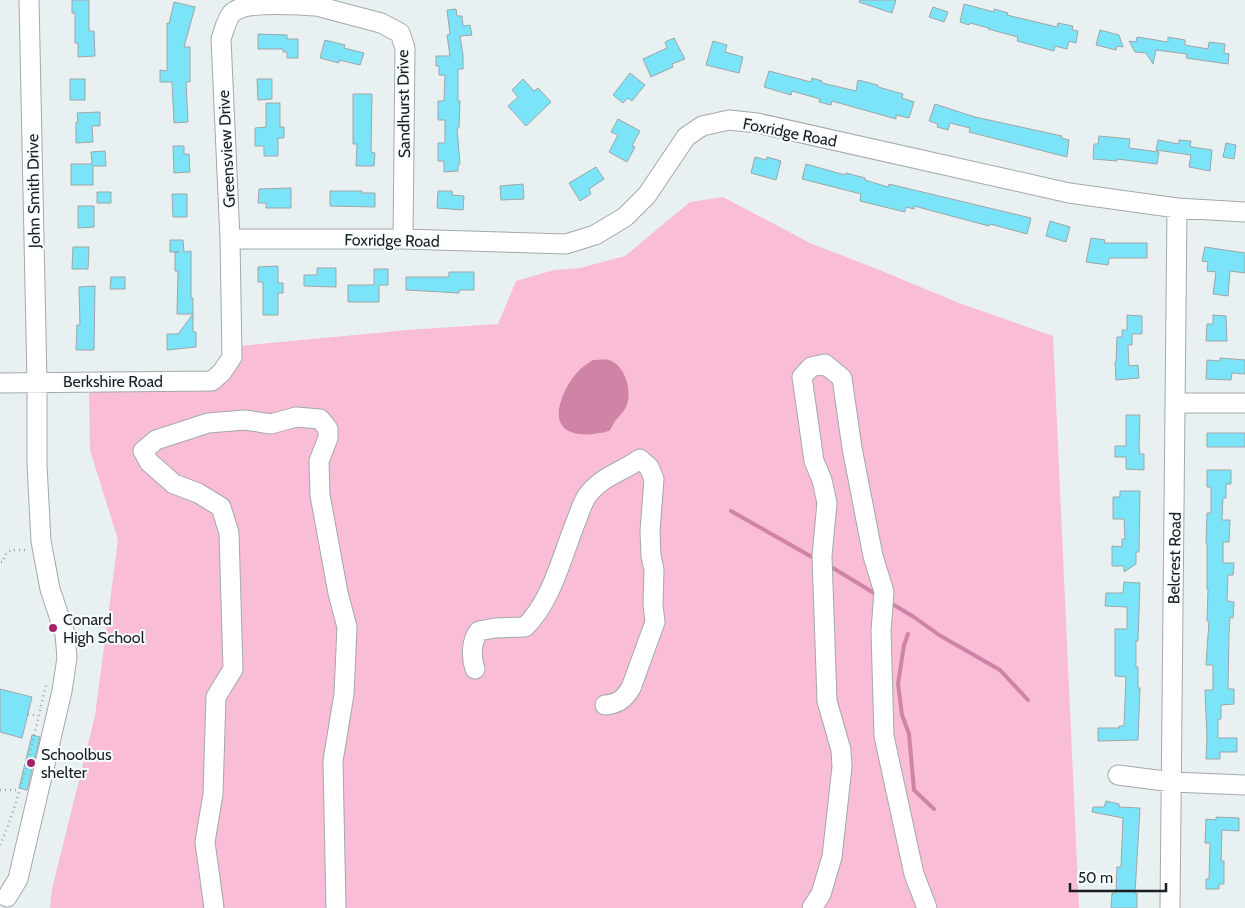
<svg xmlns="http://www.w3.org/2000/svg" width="1245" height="908" font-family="Cabin,sans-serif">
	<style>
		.green { fill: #f9bdd7 }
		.water { fill: #cf84a5 }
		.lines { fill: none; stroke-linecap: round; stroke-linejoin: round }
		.stream { stroke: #cf84a5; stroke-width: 4 }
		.building { fill: #7ce4f8; stroke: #9fa6a7 }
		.minor-casing { stroke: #a3a9ab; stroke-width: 21 }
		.path { stroke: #a0a5a6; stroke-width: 2.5; stroke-dasharray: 1 4; stroke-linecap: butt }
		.minor { stroke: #fff; stroke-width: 19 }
		.poi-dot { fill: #a5206b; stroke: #f6fdfe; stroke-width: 2 }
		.labels { text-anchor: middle; stroke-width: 4; stroke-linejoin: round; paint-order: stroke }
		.street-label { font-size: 16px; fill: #1c1e1f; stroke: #f6fdfe }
		.poi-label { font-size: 16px; fill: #1c1e1f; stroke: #f6fdfe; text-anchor: start }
	</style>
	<rect width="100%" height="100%" fill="#e9f0f1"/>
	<path class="green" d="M723,197L810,243L882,271L959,303L1053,336L1079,908H50L52,889L95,716L118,540L90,450L89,389L203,390L239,346L408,330L498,324L516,281L554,270L580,268L625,256L690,202Z"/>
	<path class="water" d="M593,360C598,360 605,359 609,360C624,364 631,388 628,401C626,410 621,414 615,421C613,424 612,428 609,431C579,439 547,435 563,395C570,379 579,368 593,360Z"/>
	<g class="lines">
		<path class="stream" d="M731,511L812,557
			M833,568L874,593
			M894,605L914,617L939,635L1000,670L1028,700
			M908,634L904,645L898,684L902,715L909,734L914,790L934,809"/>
	</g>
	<path class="building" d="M72,0H89V31H94L95,56L78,57V43H75V13H72Z
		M860,0H896L892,13L859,2Z
		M174,2L195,7L184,47H190V82H186L188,122L174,123L172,82H160V70L167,71V23L169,24Z
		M964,4L994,12V9L1008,13L1007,15L1057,27L1058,23L1073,26L1072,30L1078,31L1076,43L1069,41L1067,49L1055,46L1054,51L1017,41L1018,37L988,29L989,28L970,23L969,25L960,22Z
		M933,7L948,12L944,22L929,17Z
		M456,9L457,16H462L463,26L470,25L472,35L460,36L463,55V69H458V101H460L459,128H457L460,164L458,165V171L444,172V161H438V143H445V120H438V101H444L445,75H439V66H436V56H450L447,35L450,34L447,10Z
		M1100,30L1119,35L1123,47L1117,46L1116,50L1096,45Z
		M258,34L287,35V39H298V58H287V52H283V49H258Z
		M1137,37L1168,42V37L1185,40V45L1208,49L1209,42L1225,44L1224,53L1229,54L1228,64L1186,58L1187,54L1156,50L1153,64L1146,53L1135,52L1129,41L1136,42Z
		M674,38L685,59L672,64L673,67L651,77L643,59L667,48L665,42Z
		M325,40L345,45L344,48L364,53L360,65L339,60V63L320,58Z
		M713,41L727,45L725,52L743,57L739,73L706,65Z
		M769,71L811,82L812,78L822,81V83L856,91L858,80L878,85V87L903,94L902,98L914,102L909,118L896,115V119L832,101L831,105L819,102L820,99L792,91L791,95L764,87Z
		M630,73L645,85L632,101L628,98L623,103L613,95Z
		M70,79H85V100H70Z
		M257,79H272V99L258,100Z
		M523,79L534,91L538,88L551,102L526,126L508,106L518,97L512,90Z
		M353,94H372L371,152L375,153L374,166H356L357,144H353Z
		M266,103H280V127H284V138H278V156H264V146H255V128L266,127Z
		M935,104L975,117L1062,136L1061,138L1069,140L1067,157L969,132L970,128L950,123L948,130L937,127L938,124L929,121Z
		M100,112V126H92L93,142L76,143V122H78L77,113Z
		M618,119L640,131L632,146L635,147L627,162L609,152L618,135L611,132Z
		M1099,136L1130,139L1129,148L1159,152L1157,164L1117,159V161L1093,159L1094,144H1098Z
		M1158,140L1179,144V140L1191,141L1190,146L1192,147L1212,150L1210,171L1189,167L1191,155L1156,150Z
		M1226,143L1236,145L1234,159L1223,157Z
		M173,146H184V154H189L190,172L174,173Z
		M105,151L106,166H93V185H71V164H92L91,152Z
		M755,157L766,160L767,157L781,161L776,180L751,173Z
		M806,164L845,175L846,173L865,178V180L888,187L889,184L1031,218L1027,234L990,224L989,226L914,206V209L906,207L905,212L860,201L861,194L802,179Z
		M596,167L604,179L589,189L591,194L580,201L569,183Z
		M523,184L524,199L501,200L500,186Z
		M291,188V208H266V203H258L259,189Z
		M330,191H362V193H375V207L330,206Z
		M438,191H452V195L464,196L463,210L437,208Z
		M97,192H111V203H97Z
		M172,194H187V217H173Z
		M78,206H94V227L78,228Z
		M1050,221L1070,227L1066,242L1046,236Z
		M1091,238L1105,240L1104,243H1147V258H1109L1108,265L1086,262Z
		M170,240H183L184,252L191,251V298H193V332H196V347L167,350V334H178L193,314H177L178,271H175V252H179H170Z
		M73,247H89L88,269H72Z
		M1205,247L1245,253V273L1230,271L1228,296L1213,294L1216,272L1207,271L1208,262L1202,261Z
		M278,266V283H283V293H278V315H263V282H258V267Z
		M317,268H336V287L304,286V275H317Z
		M374,269H388V285H379V302H348V285H374Z
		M449,272H474V290H459V293L406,290V277H449Z
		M111,277H125V289H110Z
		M95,286L94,350H76L77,325H80L79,287Z
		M1127,315L1142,316V334H1132V345H1128L1129,366L1138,365L1139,378L1116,380L1115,362H1116L1117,337H1122V330H1127Z
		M1213,315L1226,316L1227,341H1206L1207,324H1213Z
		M1220,358L1245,360V374L1232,373L1231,380L1206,379L1207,360L1220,361Z
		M1126,415H1140L1139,447L1140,454H1144V470L1126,469V457H1115V446H1126Z
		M1207,433H1245V447H1207Z
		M1207,470H1231V484H1226V498H1223L1222,520H1230L1229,542H1223V563H1234L1233,575H1228L1227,601L1234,602L1233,618L1230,617L1229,633L1228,689H1234V704L1221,705V719H1218V738H1237V752H1220V759H1206L1207,738L1205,690H1213V665H1206L1209,621H1207L1208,589H1207V543H1206L1207,513H1211V487H1207Z
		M1120,491H1140L1139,552H1136V564L1124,572V566H1112V546L1122,547V539H1125L1124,519H1113V497H1120Z
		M1124,582L1140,583L1138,641H1136V667H1138V688H1140L1138,740L1098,741V728H1119V726H1124L1126,677L1115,676V629H1127V607L1105,606L1106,593H1123Z
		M0,689L32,697L22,738L0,732Z
		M32,735L40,737L27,790L19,788Z
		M1106,801L1119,804V807L1140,808L1135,893H1137V908H1111L1112,893H1116L1117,867H1121L1123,818L1092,812L1093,807H1104Z
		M1216,817L1239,818V831L1222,830L1221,861H1224V884H1219V889H1206V879H1209L1210,843H1205L1206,819L1216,820Z"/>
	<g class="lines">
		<defs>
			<path id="minor" d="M317,0V6L381,23L400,33L405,48L403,239
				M230,239H403L566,244L595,235L625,217L647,195L686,137L702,126L729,120L757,123L1069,193L1177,208L1245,212
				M0,383L212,381L222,372L232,357L230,239L221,39C224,31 226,20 232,13C246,0 295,5 317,6
				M1175,403H1245
				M475,669C471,657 471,641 479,631L495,628L525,627C552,600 561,559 575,524C579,515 581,505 587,496C600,477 622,472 640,459L649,467L654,479L650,531L651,556L654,570L653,605L655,622L631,688C624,699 618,704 605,705
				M1118,775L1172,782L1245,785
				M7,897L18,879L62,691L67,658L65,634L50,589L41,541L37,465V382L29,0
				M214,908L205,842L213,794L216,697L233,669L229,533L221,507L198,493L174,484L149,462L143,451L156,440L208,423L245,420L271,424L296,417L320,419L328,429V438L319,461L320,495L338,593L347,627L344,694L333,761L336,908
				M812,908L821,894L832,857L842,767L841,750L827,701L822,556L827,503L822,480L814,461L802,377L811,367L825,364L842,378L852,448L873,556L884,592L881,631L884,736L914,874L927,908
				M1170,908L1177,208"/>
		</defs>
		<use href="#minor" class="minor-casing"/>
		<path class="path" d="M1,562H3L5,555L11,550H27
			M28,714L38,716
			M0,790H20
			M0,845C22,794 33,739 46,685"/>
		<use href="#minor" class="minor"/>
	</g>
	<g class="poi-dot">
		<circle cx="53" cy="628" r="5"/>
		<circle cx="31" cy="763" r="5"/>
	</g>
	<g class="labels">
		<g class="street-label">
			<text transform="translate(403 104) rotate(-91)" y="6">Sandhurst Drive</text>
			<text transform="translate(790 132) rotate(11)" y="6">Foxridge Road</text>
			<text transform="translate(226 149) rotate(-93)" y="6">Greensview Drive</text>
			<text transform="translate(33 191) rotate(-91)" y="6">John Smith Drive</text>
			<text transform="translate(392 240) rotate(1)" y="6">Foxridge Road</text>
			<text x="113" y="387">Berkshire Road</text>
			<text transform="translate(1174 558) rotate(-89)" y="6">Belcrest Road</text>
		</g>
		<g class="poi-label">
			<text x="63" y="625">Conard<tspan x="63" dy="18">High School</tspan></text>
			<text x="41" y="760">Schoolbus<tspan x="41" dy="18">shelter</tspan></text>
		</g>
	</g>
	<path d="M1070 883v8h96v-8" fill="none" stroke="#1c1e1f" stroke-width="2.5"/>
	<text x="1078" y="883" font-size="15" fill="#1c1e1f" stroke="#f6fdfe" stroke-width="4" paint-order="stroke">50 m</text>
</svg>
